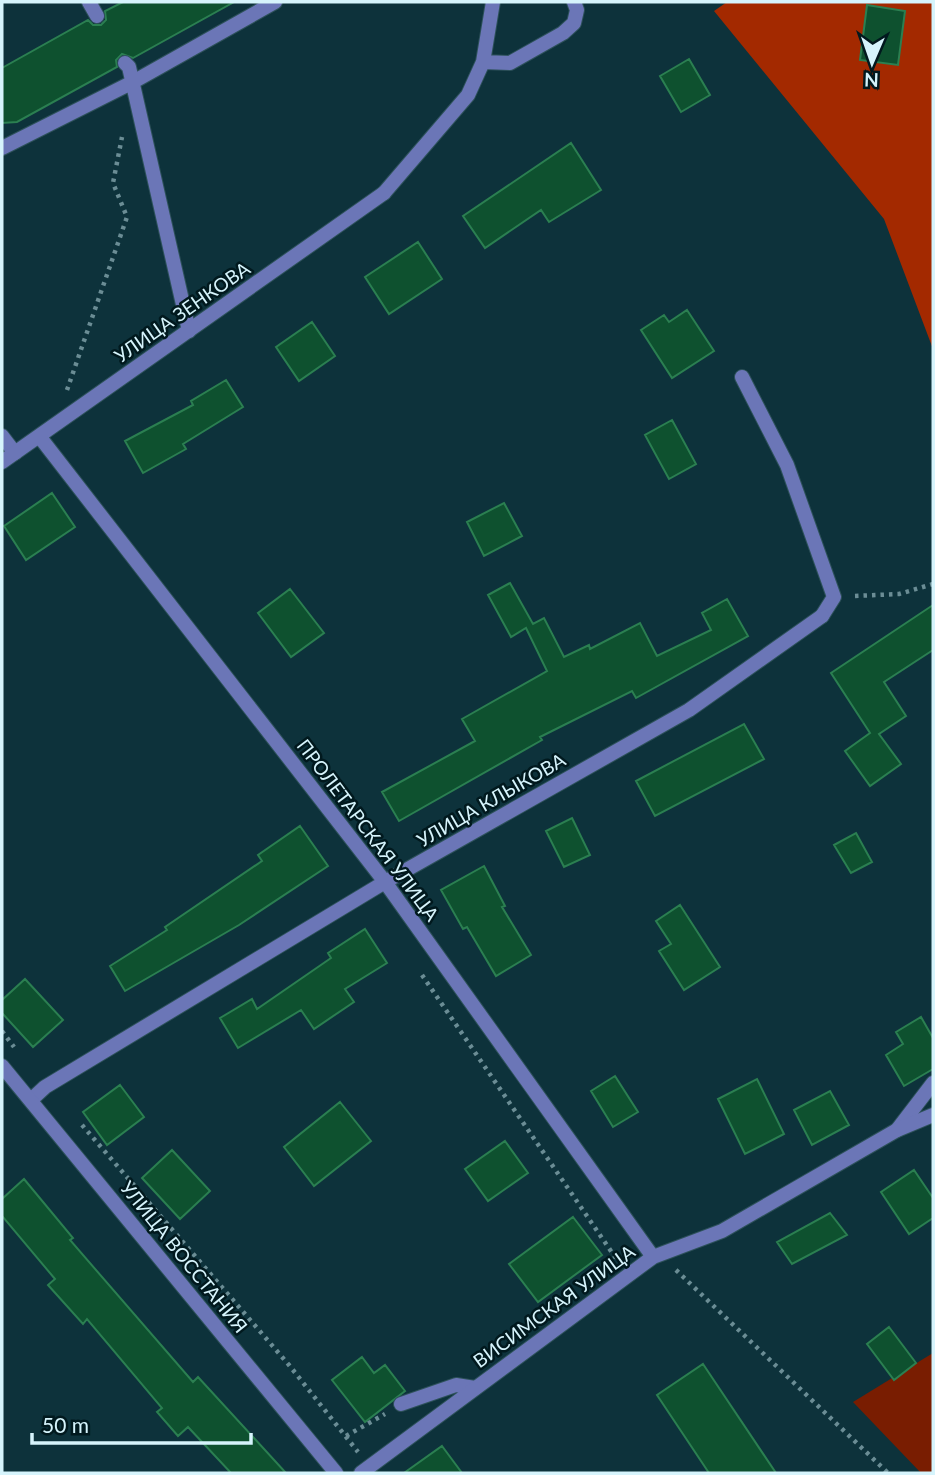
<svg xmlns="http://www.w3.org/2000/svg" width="935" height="1475" font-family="Lato,sans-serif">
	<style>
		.green { fill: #791d01 }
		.forest { fill: #a32900 }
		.building { fill: #0e512f; stroke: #2b7f51; stroke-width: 2 }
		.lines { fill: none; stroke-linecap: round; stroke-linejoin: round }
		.service-casing { stroke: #2d515a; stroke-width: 16 }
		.minor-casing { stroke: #2d515a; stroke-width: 16 }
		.tertiary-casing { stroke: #2d515a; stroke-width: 16 }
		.path { stroke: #6b8d95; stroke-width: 4.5; stroke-dasharray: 3.5 5; stroke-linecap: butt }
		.service { stroke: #6b76b7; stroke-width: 14 }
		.minor { stroke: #6b76b7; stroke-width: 14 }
		.tertiary { stroke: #6b76b7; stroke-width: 14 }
		.labels { text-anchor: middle; stroke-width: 5; stroke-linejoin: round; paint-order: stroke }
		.street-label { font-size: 19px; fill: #d6f4fc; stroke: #01191e }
	</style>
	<rect width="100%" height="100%" fill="#0d323b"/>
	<path class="green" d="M933,1353V1473H921L853,1402Z"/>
	<path class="forest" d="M727,2H933V349L884,219L714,11Z"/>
	<path class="building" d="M123,2H234L133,58L122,54L116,60L117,67L17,122L2,123V68L88,20L93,25H101L106,20L105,11Z
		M867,5L905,11L898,65L860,60Z
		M689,59L710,95L681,112L660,76Z
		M571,143L601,190L549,222L541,210L485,248L463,216Z
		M418,242L442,279L389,314L365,277Z
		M687,310L714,351L672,378L641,330L664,315L669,322Z
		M312,322L335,356L299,381L276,347Z
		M226,380L243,407L183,444L186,449L143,473L125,441L193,405L191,401Z
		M672,420L696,464L669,479L645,435Z
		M52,493L75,527L26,560L4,526Z
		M504,503L522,536L484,556L467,522Z
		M510,583L533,624L544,618L564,657L589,645L590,649L640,623L657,656L711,630L702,613L727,599L748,636L636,698L632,691L540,737L542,740L399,821L382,792L475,741L462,719L547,671L526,628L511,637L488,595Z
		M290,589L324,633L291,657L258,613Z
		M933,605V650L884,682L906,716L879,734L901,764L870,786L845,751L870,733L831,673Z
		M744,724L764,759L655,816L636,781Z
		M572,818L590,855L564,867L546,831Z
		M300,826L328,866L239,925L125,991L110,966L167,930L165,927L262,861L258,855Z
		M856,833L872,862L851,873L834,845Z
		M484,866L505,906L502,907L531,955L496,976L467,927L463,929L441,890Z
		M680,905L720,967L684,990L659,951L671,944L656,921Z
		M365,929L387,963L345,989L354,1002L314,1029L301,1010L238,1048L220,1018L252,999L257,1009L331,958L328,953Z
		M25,979L63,1020L33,1047L2,1013V1000Z
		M921,1017L933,1038V1069L904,1086L886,1055L903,1044L896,1032Z
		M615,1076L638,1112L613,1127L591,1091Z
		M757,1079L784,1134L745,1154L718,1099Z
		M120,1085L144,1117L107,1145L83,1112Z
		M830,1091L849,1125L812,1145L794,1110Z
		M340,1102L371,1141L314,1186L284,1147Z
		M505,1141L528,1173L488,1201L465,1169Z
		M172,1150L210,1191L180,1219L142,1178Z
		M914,1170L933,1198V1218L909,1234L881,1192Z
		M24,1179L73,1238L70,1240L193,1382L198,1377L286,1473H231L188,1427L178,1436L157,1412L162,1408L87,1319L83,1324L48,1285L55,1279L2,1216V1199Z
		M830,1213L847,1235L792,1264L777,1242Z
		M573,1217L602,1255L538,1302L509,1264Z
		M889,1327L916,1363L894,1380L867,1344Z
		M362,1357L374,1373L385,1365L405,1391L365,1422L332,1380Z
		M703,1364L776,1473H709L657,1395Z
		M442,1446L462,1473H404Z"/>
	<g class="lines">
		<defs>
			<path id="service" d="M89,2L97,16
				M483,62L510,63L563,33L574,23L577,10L574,2
				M125,63L129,67L189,331
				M2,148L133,82L275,2
				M384,193L468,95L483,62L493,2
				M742,377L787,465L834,597L822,616
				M2,436L15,453
				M897,1130L933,1083
				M401,1404L456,1385L475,1388"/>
			<path id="minor" d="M39,436L385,882L653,1257
				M2,462L384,193
				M32,1099L45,1087L385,882L689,710L822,616
				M361,1473L653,1257L722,1231L897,1130L933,1115"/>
			<path id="tertiary" d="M2,1066L336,1473"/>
		</defs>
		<use href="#service" class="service-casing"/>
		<use href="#minor" class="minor-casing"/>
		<use href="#tertiary" class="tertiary-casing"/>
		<path class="path" d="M67,390L127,217L113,183L122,137
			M855,596L899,594L933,584
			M422,975L615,1257H619
			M2,1031L14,1047
			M82,1125L289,1365L358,1452
			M676,1270L888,1473
			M346,1436L385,1414"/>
		<use href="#service" class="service"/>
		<use href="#minor" class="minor"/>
		<use href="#tertiary" class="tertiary"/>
	</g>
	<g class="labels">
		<g class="street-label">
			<text transform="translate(182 312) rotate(-35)" y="7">УЛИЦА ЗЕНКОВА</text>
			<text transform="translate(491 800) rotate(-30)" y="7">УЛИЦА КЛЫКОВА</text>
			<text transform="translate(368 830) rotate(53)" y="7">ПРОЛЕТАРСКАЯ УЛИЦА</text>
			<text transform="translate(184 1257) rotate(51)" y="7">УЛИЦА ВОССТАНИЯ</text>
			<text transform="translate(554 1306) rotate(-36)" y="7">ВИСИМСКАЯ УЛИЦА</text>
		</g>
	</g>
	<rect width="935" height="1475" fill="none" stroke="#d6f4fc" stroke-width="7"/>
	<g transform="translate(872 63) rotate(182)" stroke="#01191e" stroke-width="5" paint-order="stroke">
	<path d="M0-5L12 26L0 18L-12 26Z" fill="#d6f4fc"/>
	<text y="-10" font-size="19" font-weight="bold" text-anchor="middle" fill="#d6f4fc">N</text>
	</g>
	<path d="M32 1433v10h219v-10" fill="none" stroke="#d6f4fc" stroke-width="3.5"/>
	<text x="42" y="1433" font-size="21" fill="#d6f4fc" stroke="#01191e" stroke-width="5" paint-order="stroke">50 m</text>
</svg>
